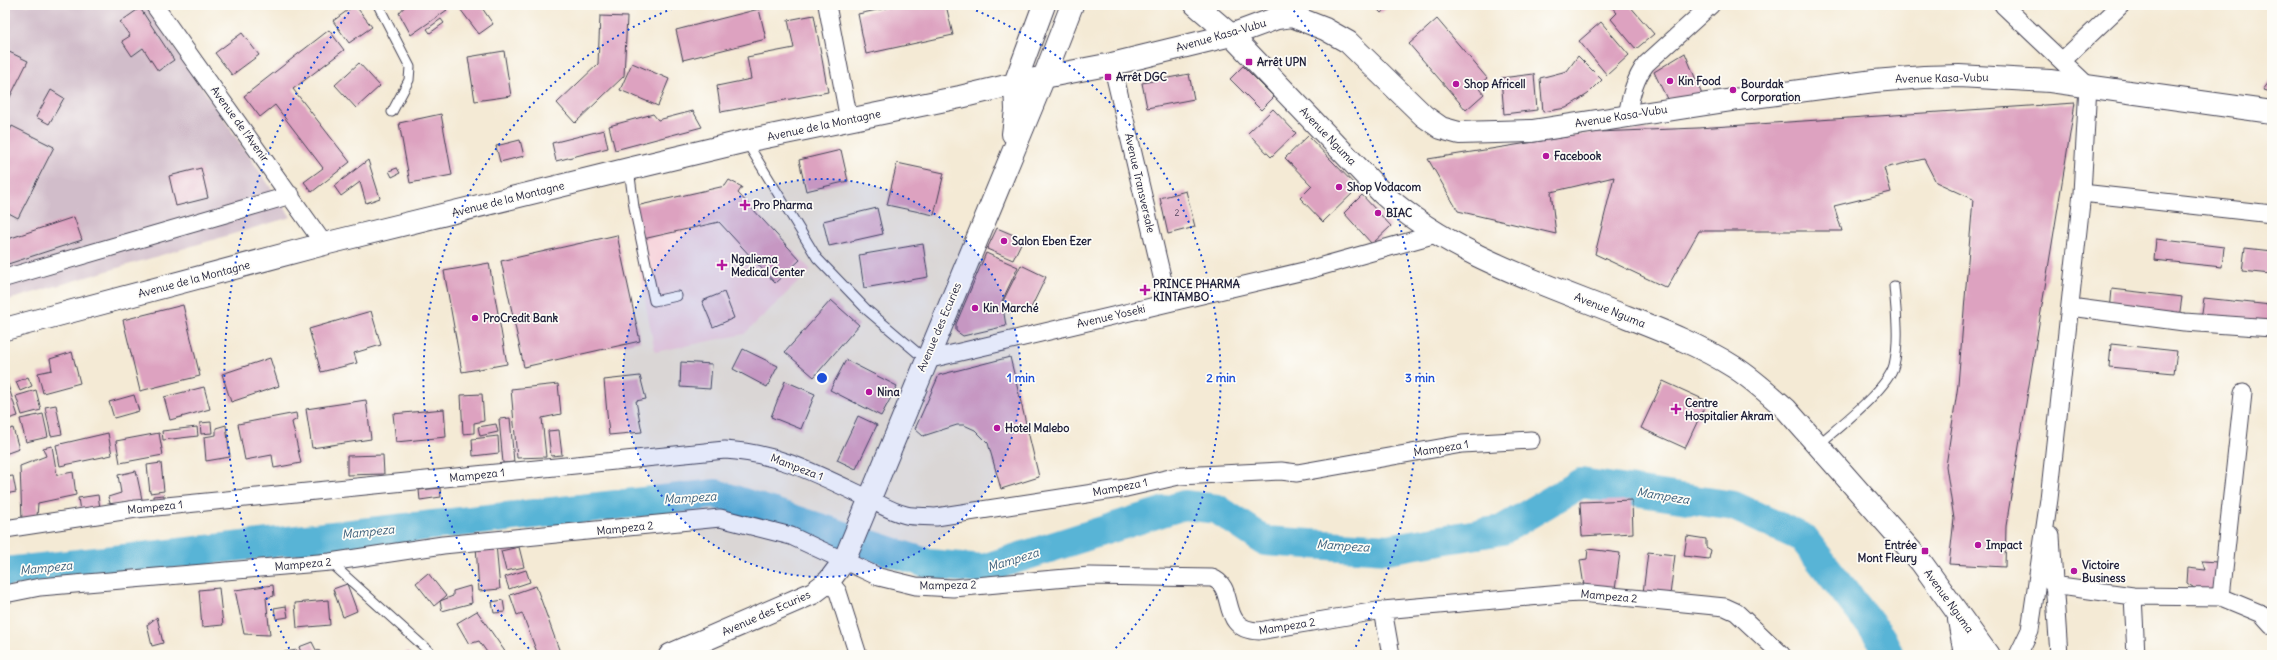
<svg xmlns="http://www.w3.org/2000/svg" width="2277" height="660" font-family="Delius,sans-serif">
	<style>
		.built { fill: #f6cfd8 }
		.industrial { fill: #d1bdca }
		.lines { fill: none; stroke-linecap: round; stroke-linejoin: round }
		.river { stroke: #58b4d6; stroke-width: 30 }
		.building { fill: #dda2c0 }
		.service-casing { stroke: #424052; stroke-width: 11 }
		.minor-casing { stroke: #424052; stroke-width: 19 }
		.tertiary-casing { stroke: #424052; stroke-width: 24 }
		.primary-casing { stroke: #424052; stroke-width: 24 }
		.service { stroke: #fff; stroke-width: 9 }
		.minor { stroke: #fff; stroke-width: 17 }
		.tertiary { stroke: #fff; stroke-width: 22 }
		.primary { stroke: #fff; stroke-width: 22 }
		.ring { fill: none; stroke: #1d4ed8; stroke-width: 2; stroke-dasharray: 2 4 }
		.poi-dot { fill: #b5179e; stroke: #fdfcf7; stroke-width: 1.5 }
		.labels { text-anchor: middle; stroke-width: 3.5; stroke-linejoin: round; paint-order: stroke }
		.number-label { font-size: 9px; fill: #51425c }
		.street-label { font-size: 11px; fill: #22223b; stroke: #fdfcf7 }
		.poi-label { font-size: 11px; font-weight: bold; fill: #22223b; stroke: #fdfcf7; text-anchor: start }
		.water-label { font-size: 12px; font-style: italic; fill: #385c79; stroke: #fdfcf7 }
		.centre { fill: #1d4ed8; stroke: #fdfcf7; stroke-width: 2 }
		.ring-label { font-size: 12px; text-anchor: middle; font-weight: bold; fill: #1d4ed8; stroke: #fdfcf7; stroke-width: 3.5; stroke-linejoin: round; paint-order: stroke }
	</style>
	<rect width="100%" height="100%" fill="#fdfcf7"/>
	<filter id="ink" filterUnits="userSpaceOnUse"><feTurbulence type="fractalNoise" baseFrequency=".025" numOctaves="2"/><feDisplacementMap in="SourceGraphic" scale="8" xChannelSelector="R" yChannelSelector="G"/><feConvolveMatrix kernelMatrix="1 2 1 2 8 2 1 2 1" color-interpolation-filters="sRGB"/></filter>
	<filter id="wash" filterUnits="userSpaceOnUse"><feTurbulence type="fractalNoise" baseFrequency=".012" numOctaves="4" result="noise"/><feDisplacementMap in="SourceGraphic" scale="16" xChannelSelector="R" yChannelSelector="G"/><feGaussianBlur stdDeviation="0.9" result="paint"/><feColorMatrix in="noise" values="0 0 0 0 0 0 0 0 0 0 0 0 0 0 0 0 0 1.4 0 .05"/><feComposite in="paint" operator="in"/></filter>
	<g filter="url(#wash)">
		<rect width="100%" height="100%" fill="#f4ead5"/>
		<path class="built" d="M729,180L742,187L739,193L811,270L744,334L655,352L627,208L725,186Z"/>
		<path class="industrial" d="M5,5H145L291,217L5,301Z"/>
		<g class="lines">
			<path class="river" d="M5,572L716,494L929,564L983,569L1184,505L1217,509L1265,541L1387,549L1502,530L1581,483L1734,506L1803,538L1881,638L1889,655"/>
		</g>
		<g id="blocks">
			<path class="building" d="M355,5L372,27L349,43L333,21Z
				M406,5H440L447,10L411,35L399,13Z
				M457,5H480L493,24L479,34Z
				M900,5H946L953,35L866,54L858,14Z
				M1373,5H1390L1381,13Z
				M1610,5H1629L1654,34L1636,49L1611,19L1617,13Z
				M140,8L174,60L158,71L143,48L132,56L122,41L130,36L120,22Z
				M759,9L766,39L683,60L676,30Z
				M814,15L828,92L721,112L717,86L751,79L747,57L794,48L788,20Z
				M600,16L627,17L624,76L575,123L557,103L598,64Z
				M441,19L444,23L430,33L427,29Z
				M1437,19L1487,78L1478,86L1484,94L1466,110L1409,44Z
				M1601,22L1629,55L1607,75L1579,41Z
				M329,30L344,50L293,89L350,162L312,192L304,182L323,168L275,105L260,117L244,96Z
				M242,33L259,55L232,75L215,53Z
				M5,50L28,61L5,107Z
				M504,51L511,96L475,101L468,57Z
				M1685,53L1703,97L1667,99L1654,72Z
				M1578,56L1602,80L1588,94L1566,108L1543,112L1540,78L1567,71Z
				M359,63L380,86L356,108L335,85Z
				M632,63L669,79L658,106L620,90Z
				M1243,66L1274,97L1261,110L1230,79Z
				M1189,74L1194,99L1147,108L1142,83Z
				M1534,74L1537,110L1504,114L1501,78Z
				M2272,78V92L2263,90Z
				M51,90L64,98L49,124L36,117Z
				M2075,103L2006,526L2005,567L1949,564L1954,519L1946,466L1958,385L1973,199L1936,182L1924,159L1884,168L1891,192L1834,206L1842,231H1699L1667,288L1595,254L1614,177L1551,192L1556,234L1458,211L1428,159L1597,132L1698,128Z
				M1273,109L1296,133L1271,157L1248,133Z
				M693,111L702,127L615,150L609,126L653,114L658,120Z
				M441,114L452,175L410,183L399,123Z
				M12,126L54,147L18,218L5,211V140Z
				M604,130L608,148L556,161L552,143Z
				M1308,136L1358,188L1323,222L1300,198L1312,186L1285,158Z
				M520,140L524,156L500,162L496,146Z
				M841,150L848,181L806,191L799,160Z
				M368,160L380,198L366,203L360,182L341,196L334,186Z
				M897,163L944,173L934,215L887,205Z
				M201,168L208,198L176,206L169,176Z
				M397,168L400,173L392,177L389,171Z
				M729,180L742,187L738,193L800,260L775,283L719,222L643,239L636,206L725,186Z
				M1186,191L1195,227L1168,234L1160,198Z
				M1362,195L1391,226L1372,244L1344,213Z
				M877,208L883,234L829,246L823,221Z
				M74,217L82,240L5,265V240Z
				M997,228L1023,239L1013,260L987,249Z
				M617,235L640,341L524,367L501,261Z
				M2156,239L2224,247L2222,267L2154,260Z
				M923,244L928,277L864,288L859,255Z
				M2245,248L2272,251V274L2242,271Z
				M986,253L1018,267L1002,301L1006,326L963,336L956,331V324Z
				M489,263L507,364L462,372L444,271Z
				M1021,265L1046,277L1028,314L1003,301Z
				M2112,289L2182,297L2179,318L2110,311Z
				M724,292L734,318L713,327L702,301Z
				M2204,298L2271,305L2268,327L2201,320Z
				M831,300L859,325L814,377L785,352Z
				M183,305L200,376L140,391L123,320Z
				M371,311L381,345L354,353L357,363L321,372L309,329Z
				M2111,344L2177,351L2174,373L2109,367Z
				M743,349L778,366L767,387L733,369Z
				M72,352L80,383L43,393L38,373L52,370L50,359Z
				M1010,357L1039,477L1001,489L988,443L975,430L964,425H957L923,436L915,429L939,375Z
				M270,358L279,386L231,402L222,374Z
				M846,360L897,386L881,416L830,390Z
				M681,362L712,364L710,389L680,387Z
				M640,376L646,399L636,401L642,432L609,435L604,380Z
				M28,377L32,386L20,391L16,382Z
				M785,381L815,394L801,429L771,417Z
				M1663,381L1707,401L1685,448L1641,428Z
				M5,382H7L18,416L5,420Z
				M558,384L561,414L542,418L546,457L517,458L511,389Z
				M204,387L210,409L170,420L164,397Z
				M36,390L41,410L22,415L16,396Z
				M482,394L484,421L474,423V433L463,434L461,395Z
				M134,395L139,411L114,418L109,402Z
				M366,400L371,439L312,448L306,409Z
				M56,405L62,434L51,436L45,407Z
				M444,409L446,437L396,442L393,414Z
				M296,413L297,419L292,422L301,463L274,468L272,455L245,460L238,424Z
				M43,414L48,437L26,442L20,419Z
				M858,416L877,425L856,469L837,460Z
				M510,418L514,462L503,463L499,419Z
				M211,422L212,433L201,434L200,423Z
				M496,424L498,432L480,436L478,427Z
				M226,425L230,457L206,461L204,437L216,435V428Z
				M197,427L198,436L163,440L162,431Z
				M13,428L19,449L5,454V431Z
				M559,430L562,455L551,456L548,431Z
				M108,433L112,455L60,466L56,445Z
				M159,433L163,455L120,463L116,441Z
				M498,436L499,453L473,456L472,439Z
				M52,446L57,475L73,472L76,495L38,503L37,517L22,521L20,466L46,456L43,448Z
				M383,455L384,474L347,475V456Z
				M161,463L164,491L150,493L147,465Z
				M136,471L143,504L125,507L123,502L111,506L108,497L121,493L118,475Z
				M13,476L16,492L5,494V477Z
				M440,488L441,497L420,500L419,490Z
				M98,495L100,508L80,511L78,498Z
				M164,495V500L153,502V496Z
				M1632,500L1633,533L1582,536L1580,502Z
				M1687,536L1706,539V547L1711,550L1709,559L1684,556Z
				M496,544L500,589L479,591L476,546Z
				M519,547L524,567L506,571L501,551Z
				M1588,549L1620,553L1615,590L1584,586L1580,560L1587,559Z
				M1648,552L1675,555L1670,595L1643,593Z
				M2202,561L2217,562L2215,588L2200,592L2187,583L2188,568L2205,570Z
				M526,570L530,582L509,589L505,577Z
				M428,573L446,596L440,601L453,596V591L470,586L472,603L442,611L440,601L434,606L416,583Z
				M347,584L357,611L343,617L333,589Z
				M273,585L274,596L266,598L270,635L244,634L235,590Z
				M536,586L561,655H538L522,613L517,615L510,595Z
				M219,588L223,625L202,627L199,590Z
				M328,600L330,625L297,628L295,603Z
				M503,600L505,612L494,613L492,602Z
				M286,606L288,617L276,619L274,608Z
				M477,611L506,653L502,655H489L479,641L469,644L457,623Z
				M157,617L163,643L152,646L147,625Z
				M312,642L316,650L320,651L322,655H302L299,647Z
				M297,650V655H273V654Z
				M408,651L411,655H402Z"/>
		</g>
	</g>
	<g filter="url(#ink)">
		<use href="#blocks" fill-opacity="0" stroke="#424052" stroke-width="1"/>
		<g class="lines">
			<defs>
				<path id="service" d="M378,5L410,67L409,80L392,112
					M746,141L817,258L867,310L926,360
					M629,169L634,207L654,301L677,296
					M1818,445C1837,428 1888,389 1894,365C1900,339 1896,312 1894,286
					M330,562L433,655"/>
				<path id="minor" d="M154,5L324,244
					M827,5L849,120
					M2003,5L2088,86L2082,193L2049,499L2030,630L2018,655
					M2062,61L2121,5
					M1112,64L1168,302
					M1627,115C1631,96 1634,80 1646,64L1711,5
					M2082,193L2272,214
					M5,278L291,195
					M2070,307L2184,322L2272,328
					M926,360L1308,270L1436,234
					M5,529L136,509L725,450C777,453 815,473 861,495C877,502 889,511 906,515C915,517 926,516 936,517L1126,488L1179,476L1281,471L1297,473L1462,444L1531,440
					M2051,536L2059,655
					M829,581L838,592L858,655
					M2053,585L2133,596L2221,597L2262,614L2272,625
					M5,594L40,587L330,562L443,545L720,518L791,536L879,577L916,586L953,588L1089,576L1212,578C1238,587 1217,630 1259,631L1383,610L1562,594L1581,593L1725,607L1736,612L1782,655
					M2133,596L2136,655
					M2221,597L2243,393
					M1383,610L1391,655"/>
				<path id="tertiary" d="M1013,134L1016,110L1015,83
					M670,655L813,593L829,581L844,561L1044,77"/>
				<path id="primary" d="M1196,5L1231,35L1382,193C1451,255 1542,283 1627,317C1663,331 1701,346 1734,367C1753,379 1769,394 1786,409L1921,562L1988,655
					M1044,77L1072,5
					M1015,83L1044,5
					M5,329L324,244L629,169L746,141L960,97L1044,77L1112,64L1231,35L1277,18L1292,16L1325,29L1348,42L1424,116L1441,128L1459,133L1532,131L1732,100L1874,81L1924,77L1959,76L2050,81L2272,112
					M1959,620L1965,655"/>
			</defs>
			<use href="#service" class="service-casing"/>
			<use href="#minor" class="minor-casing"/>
			<use href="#tertiary" class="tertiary-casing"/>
			<use href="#primary" class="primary-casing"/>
			<use href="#service" class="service"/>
			<use href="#minor" class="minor"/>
			<use href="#tertiary" class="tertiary"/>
			<use href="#primary" class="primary"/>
		</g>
	</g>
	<circle cx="822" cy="378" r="199" fill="#1d4ed8" fill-opacity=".12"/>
	<g class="ring">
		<circle cx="822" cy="378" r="199"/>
		<path d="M533 653A399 399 0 0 1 679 6M965 6A399 399 0 0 1 1111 653"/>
		<path d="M292 654A598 598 0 0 1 354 6M1290 6A598 598 0 0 1 1352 654"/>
	</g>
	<g class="poi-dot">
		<rect x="1245" y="58" width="8" height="8" rx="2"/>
		<rect x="1104" y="73" width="8" height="8" rx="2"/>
		<circle cx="1670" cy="81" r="4"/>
		<circle cx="1456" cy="84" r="4"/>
		<circle cx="1733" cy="90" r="4"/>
		<circle cx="1546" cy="156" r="4"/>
		<circle cx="1339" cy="187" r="4"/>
		<path d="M743 199h4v4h4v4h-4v4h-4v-4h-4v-4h4z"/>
		<circle cx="1378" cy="213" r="4"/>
		<circle cx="1004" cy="241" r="4"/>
		<path d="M720 259h4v4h4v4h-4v4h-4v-4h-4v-4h4z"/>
		<path d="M1143 284h4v4h4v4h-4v4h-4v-4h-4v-4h4z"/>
		<circle cx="975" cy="308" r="4"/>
		<circle cx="475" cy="318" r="4"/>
		<circle cx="869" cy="392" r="4"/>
		<path d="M1674 403h4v4h4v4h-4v4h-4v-4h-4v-4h4z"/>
		<circle cx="997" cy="428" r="4"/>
		<circle cx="1978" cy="545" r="4"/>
		<rect x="1921" y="547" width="8" height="8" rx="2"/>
		<circle cx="2074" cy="571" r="4"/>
	</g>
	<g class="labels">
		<g class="number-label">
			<text x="1177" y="216">2</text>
		</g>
		<g class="street-label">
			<text transform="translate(1221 35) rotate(-16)" y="4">Avenue Kasa-Vubu</text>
			<text transform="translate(1942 78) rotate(-1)" y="4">Avenue Kasa-Vubu</text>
			<text transform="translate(1621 116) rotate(-9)" y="4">Avenue Kasa-Vubu</text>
			<text transform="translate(240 124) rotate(54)" y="4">Avenue de l'Avenir</text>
			<text transform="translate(824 125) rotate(-12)" y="4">Avenue de la Montagne</text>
			<text transform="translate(1328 136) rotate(46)" y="4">Avenue Nguma</text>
			<text transform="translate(1140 183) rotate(77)" y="4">Avenue Transversale</text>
			<text transform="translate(508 199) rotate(-14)" y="4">Avenue de la Montagne</text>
			<text transform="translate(194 279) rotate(-15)" y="4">Avenue de la Montagne</text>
			<text transform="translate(1610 310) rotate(22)" y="4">Avenue Nguma</text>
			<text transform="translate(1111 316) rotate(-13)" y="4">Avenue Yoseki</text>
			<text transform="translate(939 327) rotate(-67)" y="4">Avenue des Ecuries</text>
			<text transform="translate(1441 448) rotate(-9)" y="4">Mampeza 1</text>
			<text transform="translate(797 467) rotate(21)" y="4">Mampeza 1</text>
			<text transform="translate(477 475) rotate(-6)" y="4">Mampeza 1</text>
			<text transform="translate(1120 487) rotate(-11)" y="4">Mampeza 1</text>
			<text transform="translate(155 507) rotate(-6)" y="4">Mampeza 1</text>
			<text transform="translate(625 528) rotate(-6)" y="4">Mampeza 2</text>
			<text transform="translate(303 564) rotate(-5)" y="4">Mampeza 2</text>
			<text transform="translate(948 585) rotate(-1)" y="4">Mampeza 2</text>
			<text transform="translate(1609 596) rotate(5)" y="4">Mampeza 2</text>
			<text transform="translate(1949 601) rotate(54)" y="4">Avenue Nguma</text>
			<text transform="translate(766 613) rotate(-24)" y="4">Avenue des Ecuries</text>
			<text transform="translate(1287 626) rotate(-9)" y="4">Mampeza 2</text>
		</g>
		<g class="poi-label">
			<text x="1257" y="66">Arrêt UPN</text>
			<text x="1116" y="81">Arrêt DGC</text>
			<text x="1678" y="85">Kin Food</text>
			<text x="1464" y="88">Shop Africell</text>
			<text x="1741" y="88">Bourdak<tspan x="1741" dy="13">Corporation</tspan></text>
			<text x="1554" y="160">Facebook</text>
			<text x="1347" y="191">Shop Vodacom</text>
			<text x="753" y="209">Pro Pharma</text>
			<text x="1386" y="217">BIAC</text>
			<text x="1012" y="245">Salon Eben Ezer</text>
			<text x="731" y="263">Ngaliema<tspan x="731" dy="13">Medical Center</tspan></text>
			<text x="1153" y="288">PRINCE PHARMA<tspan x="1153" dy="13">KINTAMBO</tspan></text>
			<text x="983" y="312">Kin Marché</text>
			<text x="483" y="322">ProCredit Bank</text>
			<text x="877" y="396">Nina</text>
			<text x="1685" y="407">Centre<tspan x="1685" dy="13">Hospitalier Akram</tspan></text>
			<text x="1005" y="432">Hotel Malebo</text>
			<text x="1917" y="549" text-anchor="end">Entrée<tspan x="1917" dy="13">Mont Fleury</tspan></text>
			<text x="1986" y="549">Impact</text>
			<text x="2082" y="569">Victoire<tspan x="2082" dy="13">Business</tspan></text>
		</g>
		<g class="water-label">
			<text transform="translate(1663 496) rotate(9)" y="4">Mampeza</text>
			<text transform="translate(690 498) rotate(-4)" y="4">Mampeza</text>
			<text transform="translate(368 532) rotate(-6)" y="4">Mampeza</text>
			<text transform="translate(1343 546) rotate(4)" y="4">Mampeza</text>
			<text transform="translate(1013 560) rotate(-17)" y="4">Mampeza</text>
			<text transform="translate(46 568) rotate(-6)" y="4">Mampeza</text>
		</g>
	</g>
	<circle cx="822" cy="378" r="6" class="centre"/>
	<g class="ring-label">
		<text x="1021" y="382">1 min</text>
		<text x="1221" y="382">2 min</text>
		<text x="1420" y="382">3 min</text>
	</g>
	<rect width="2277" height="660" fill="none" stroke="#fdfcf7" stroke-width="20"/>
</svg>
